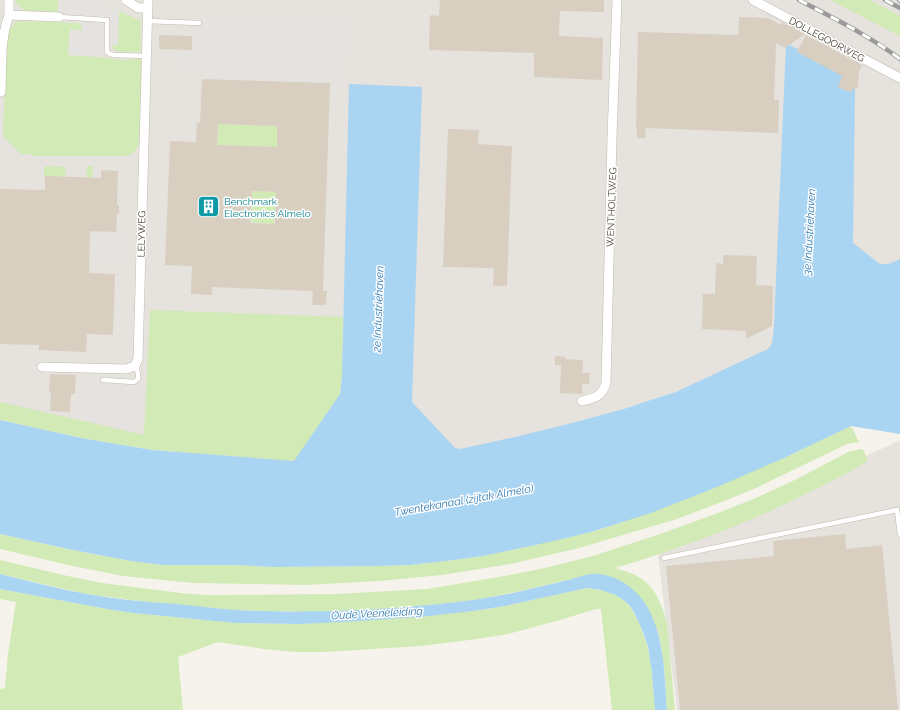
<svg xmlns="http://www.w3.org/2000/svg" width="900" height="710" font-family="Raleway,sans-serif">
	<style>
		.industrial { fill: #e6e2dd }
		.green { fill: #d2eab5 }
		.parking { fill: #e5e3e0 }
		.water { fill: #a9d4f2 }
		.building { fill: #d8cfc1; fill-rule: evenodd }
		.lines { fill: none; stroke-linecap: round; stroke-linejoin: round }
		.lane-casing { stroke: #c2bbae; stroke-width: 5.5 }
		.street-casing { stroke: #c2bbae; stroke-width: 10 }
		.lane { stroke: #fff; stroke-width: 4.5 }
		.street { stroke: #fff; stroke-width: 9 }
		.rail-casing { stroke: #9a9a9a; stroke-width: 4.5 }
		.rail { stroke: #fff; stroke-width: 3; stroke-dasharray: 9; stroke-linecap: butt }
		.labels { text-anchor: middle; stroke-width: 3; stroke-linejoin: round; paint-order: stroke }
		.street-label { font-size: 10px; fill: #4b4439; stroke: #fff }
		.culture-label { font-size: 10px; fill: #0d838f; stroke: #fff; text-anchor: start }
		.water-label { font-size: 11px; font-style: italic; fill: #2e7ab2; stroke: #fff }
	</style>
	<rect width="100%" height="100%" fill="#f6f3ec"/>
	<path class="industrial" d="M0,0H900V288L678,415L355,476L187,453L0,409Z
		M900,440V710H677L658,555Z"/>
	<path class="green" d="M15,0H58V12L25,11L18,5Z
		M830,0H870L900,16V36Z
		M119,11L141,21V50L139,52C133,52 115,53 113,48C112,47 112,46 112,45H118Z
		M17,21H25L79,23L81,25L82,30H70L68,55L102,57L120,60L140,59L142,64L139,144C136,151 133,154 126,156H32V154H21L3,136L7,37L10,28Z
		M218,124L277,126V147L217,145Z
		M46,166L64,167L65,169V177L44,176V168Z
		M87,166H93L92,178L87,177Z
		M252,191L276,192L274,224L251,222Z
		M150,310L343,317L342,377L340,394L294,461L152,450L81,438L0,420V402L144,435Z
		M851,426L859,442L847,444L756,488L724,501L677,519L579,548L545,556L510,564L442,575L380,581L306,585L193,583L123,576L68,565L0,549V534L73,550L131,561L163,565H233L274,567L379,566L410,565L445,561L483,556L520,548L591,532L623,522L784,458Z
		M861,449H863L868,461C850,472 831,482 812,491C749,523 683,548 615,568C620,570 627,571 633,574C654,584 661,601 667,623L675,710H667L665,677L661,645L657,628L592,574L525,590L475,600L402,608L315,612L264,611L233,610L140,601L86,594L0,574V560L63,575L102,583L189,594L210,595L337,594L427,589L510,575L545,568L593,556L663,533L718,513L756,498L797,479L848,452Z
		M587,588C599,590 612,591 622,599C630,605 635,614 639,623C652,652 653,680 655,710H612L601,609H596L560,620L508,634L477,639L421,646L325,652H295L264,649L218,642L178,657L183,710H0V689L5,688L8,654L16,602L0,599V589L107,609L133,613L236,623L301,624L473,611L505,606Z"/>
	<path class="parking" d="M60,6L115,8L119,10L118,45H112L102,57L69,55L70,29L82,30V25L80,23L60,22Z
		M194,18L345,23L344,84L211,79V73L181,71V50H193Z
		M92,232L123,233L122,258L91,257Z
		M77,375L133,376L138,384L136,431L75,417Z"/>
	<path class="water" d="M786,43L853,78L855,86L853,243L880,264C887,265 893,263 900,259V434L851,426L784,458L717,487L651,513L591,532L554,541L483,556L445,561L410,565L379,566L274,567L233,565H163L131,561L73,550L0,534V420L81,438L152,450L294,461L340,394L342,377L349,84L422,87L412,402L455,448L460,449L515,437L572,423L624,409L654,399L676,392L768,349L772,344L774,327Z
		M0,574C29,581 58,589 87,594C116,599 146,602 176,604C205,607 235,611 265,611C323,613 381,610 439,604C471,601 503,596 534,588C546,585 557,583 568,580C576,578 583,575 591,574C599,573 610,576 617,579C665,602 664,665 667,710H655L652,673L648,647L643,632L635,614L629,605L621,598L613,594L601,590L587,588L505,606L473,611L420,617L342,622L301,624L236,623L133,613L107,609L0,589Z"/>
	<path class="building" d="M440,0H604V12L560,11L559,36L603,38L602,80L534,77V53L429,50L430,15L439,16Z
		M739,17L768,18L781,25V22L805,34L785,48L776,43L774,100H779L778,133L646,128L645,138H637V128H636L638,32L738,35Z
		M159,35L192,36V50L159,49Z
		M806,35L862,65L859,71L858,87L849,92L838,87L842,76L797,52Z
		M202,79L330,83L323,291H327L326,305H312L313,291L212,287V295L191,294L192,266L165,265L170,141L196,142L197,123H200ZM218,124L277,126V147L217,145ZM252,191L276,192L275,224L250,223Z
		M448,129L479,130L478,144L512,146L507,286H493L494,268L443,267Z
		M101,170L118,171L117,205H119V214H117L116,232L90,231L89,273L115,274L113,335L87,334L86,352L39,350V345L0,344V189L45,190V176L101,178Z
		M723,255L757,256L756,285L773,286L772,326L746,339V331L702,329L703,294H715L716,263L723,264Z
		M555,356L566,357L565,359L583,360L582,373H590L589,384H582V394L560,393L561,365H555Z
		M50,374L76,375L75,394H71L70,412L50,411L51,392H49Z
		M845,534L846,549L882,545L898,710H680L666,566L774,556L773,541Z"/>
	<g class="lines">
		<defs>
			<path id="lane" d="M59,17L107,20V52L110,54L114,55L146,56
				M147,21L199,23
				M103,380L134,382L138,379V373L135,366
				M664,558L897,510L900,534"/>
			<path id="street" d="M126,0L138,8H147
				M753,0L900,78
				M9,15V0
				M1,92C2,66 0,39 9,15L59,17
				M42,367L126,369L135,366L138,359L148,0
				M582,401C595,398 602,397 606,383L612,137L617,0"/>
		</defs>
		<use href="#lane" class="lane-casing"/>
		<use href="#street" class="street-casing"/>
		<use href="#lane" class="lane"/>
		<use href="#street" class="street"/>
		<defs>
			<path id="rail" d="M799,0C833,18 868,35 900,59
				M885,0L900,8
				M899,0L900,1"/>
		</defs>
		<use href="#rail" class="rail-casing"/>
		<use href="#rail" class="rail"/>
	</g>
	<defs>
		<symbol id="building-square" viewBox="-11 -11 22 22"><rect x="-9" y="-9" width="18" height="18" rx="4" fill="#0f9aa8" stroke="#fff"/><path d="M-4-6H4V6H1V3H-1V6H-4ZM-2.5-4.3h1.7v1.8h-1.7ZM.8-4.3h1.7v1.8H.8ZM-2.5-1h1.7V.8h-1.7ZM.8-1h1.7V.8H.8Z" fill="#fff"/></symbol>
	</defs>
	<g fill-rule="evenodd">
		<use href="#building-square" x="196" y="194" width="25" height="25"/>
	</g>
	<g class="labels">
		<g class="street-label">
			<text transform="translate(827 39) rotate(28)" y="4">DOLLEGOORWEG</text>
			<text transform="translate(611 207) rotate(-88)" y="4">WENTHOLTWEG</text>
			<text transform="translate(141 234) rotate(-89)" y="4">LELYWEG</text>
		</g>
		<g class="culture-label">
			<text x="224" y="205">Benchmark<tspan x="224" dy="12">Electronics Almelo</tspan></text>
		</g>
		<g class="water-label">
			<text transform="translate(809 232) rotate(-87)" y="4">3e Industriehaven</text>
			<text transform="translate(378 309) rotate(-88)" y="4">2e Industriehaven</text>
			<text transform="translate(464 500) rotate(-10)" y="4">Twentekanaal (zijtak Almelo)</text>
			<text transform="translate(377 613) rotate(-3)" y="4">Oude Veeneleiding</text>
		</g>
	</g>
</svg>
